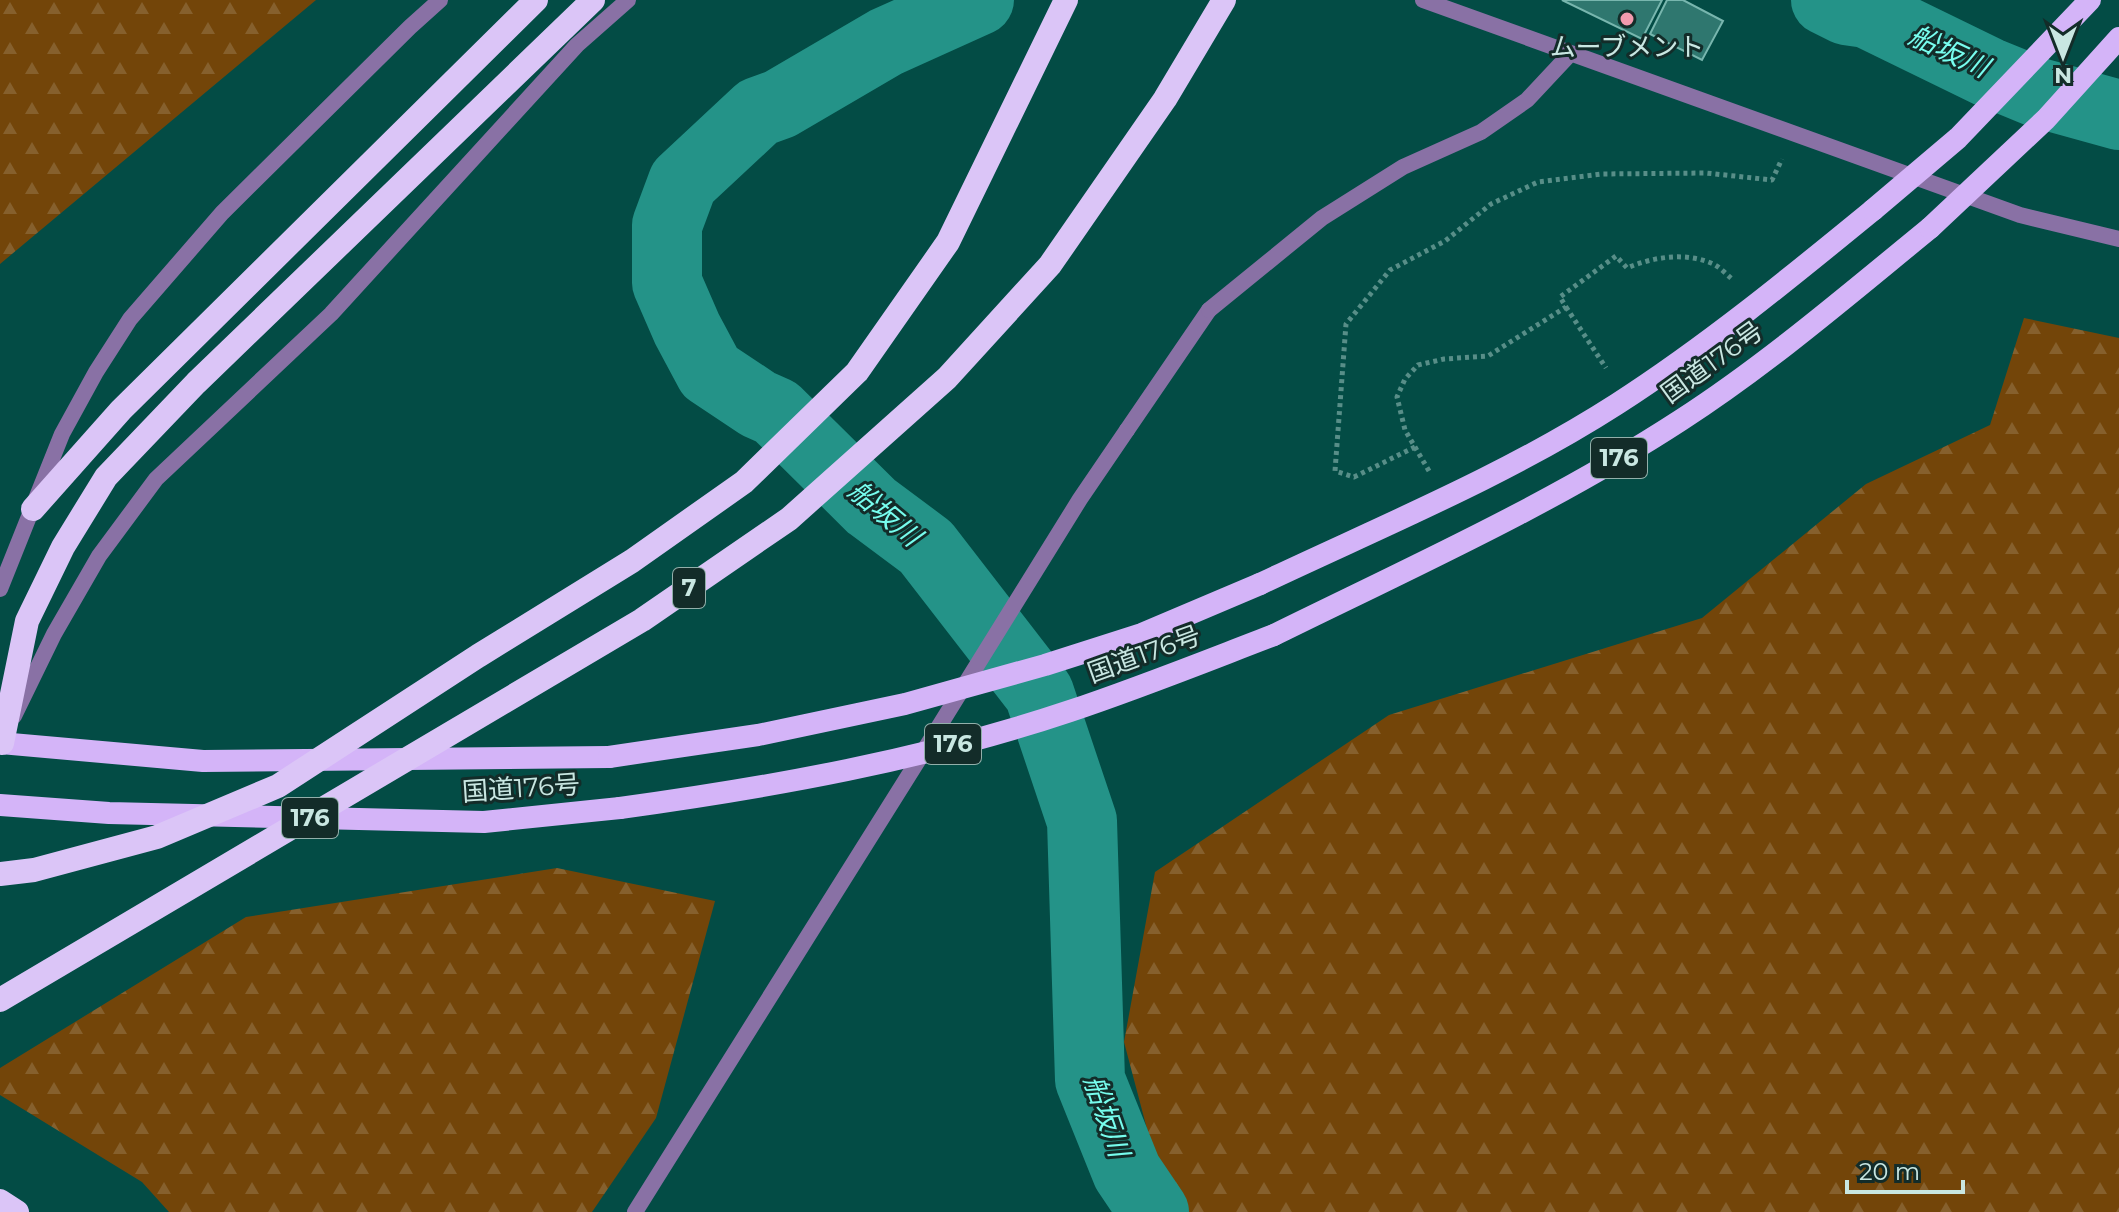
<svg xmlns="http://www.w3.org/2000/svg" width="2119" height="1212" font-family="Montserrat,'Noto Sans JP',sans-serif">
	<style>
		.forest { fill: url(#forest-firs) }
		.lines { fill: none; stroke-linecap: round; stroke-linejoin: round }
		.river { stroke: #249388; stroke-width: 70 }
		.building { fill: #2f776f; stroke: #78b6ae; stroke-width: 2 }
		.path { stroke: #588e88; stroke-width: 5; stroke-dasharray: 4 4; stroke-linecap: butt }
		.minor { stroke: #8971a5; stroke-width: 16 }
		.tertiary { stroke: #8971a5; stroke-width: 16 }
		.trunk { stroke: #d4b4f8; stroke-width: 22 }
		.motorway { stroke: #dbc5f7; stroke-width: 24 }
		.trunk-bridge { stroke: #d4b4f8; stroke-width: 22 }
		.motorway-bridge { stroke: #dbc5f7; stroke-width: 24 }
		.poi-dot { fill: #f29aae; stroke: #132c29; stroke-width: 3 }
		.labels { text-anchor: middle; stroke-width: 6; stroke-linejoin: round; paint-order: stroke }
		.shield { fill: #132c29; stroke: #92afaa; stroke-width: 2 }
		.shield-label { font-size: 24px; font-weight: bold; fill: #c9e7e2 }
		.poi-label { font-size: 26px; fill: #c9e7e2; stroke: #132c29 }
		.street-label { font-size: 26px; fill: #c9e7e2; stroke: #132c29 }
		.water-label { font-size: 28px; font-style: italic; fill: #77fdee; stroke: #132c29 }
	</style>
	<defs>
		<pattern id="forest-firs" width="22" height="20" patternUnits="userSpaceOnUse" patternTransform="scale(2)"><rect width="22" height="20" fill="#734509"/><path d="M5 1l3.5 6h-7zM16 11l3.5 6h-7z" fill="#86602d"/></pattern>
	</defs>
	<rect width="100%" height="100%" fill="#034c45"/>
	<path class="forest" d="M0,0H316L0,264Z
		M2024,318L2119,338V1212H1169L1124,1042L1155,872L1389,715L1702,618L1866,484L1990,425Z
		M557,868L715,901L656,1118L592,1212H169L142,1182L0,1095V1068L246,917Z"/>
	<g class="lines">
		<path class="river" d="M979,0L886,42L780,104L758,112L683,182L667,225V283L687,329L710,372L758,404L776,412L871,506L926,547L1039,693L1082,821L1090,1080L1127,1172L1154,1212
			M1826,0L1846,10L1867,13L1988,72L2039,93L2119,115"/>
	</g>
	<path class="building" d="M1562,0H1662L1642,39Z
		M1667,0H1683L1723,21L1702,60L1650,34Z"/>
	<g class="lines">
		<path class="path" d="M1566,307L1606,368
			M1415,447L1354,477L1335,471L1346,324L1390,270L1445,241L1491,204L1538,182L1602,174L1706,173L1772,180L1782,159
			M1429,471L1405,430L1397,397L1405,379L1418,365L1444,359L1488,356L1566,307L1560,297L1616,256L1627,268C1653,257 1684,252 1711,263C1719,266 1726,274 1732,279"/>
		<path class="minor" d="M1127,430L1209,310
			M635,1212L919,759"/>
		<path class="tertiary" d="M1423,0L2020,215L2119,239
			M1209,310L1322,218L1403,167L1481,132L1527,100L1571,53
			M0,589L62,434L96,372L130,319L222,213L410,27L440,0
			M14,716L54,634L99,556L156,479L331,314L577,45L628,0
			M920,757L1080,499L1127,430"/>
		<path class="trunk" d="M1260,584C1380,527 1505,476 1617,404C1707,346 1790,278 1873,210
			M1274,635C1412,567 1552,504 1681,420C1769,363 1849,294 1930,228
			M0,743L203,761L609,757
			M0,805L109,813L484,822L620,808"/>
		<path class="motorway" d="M33,509L121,410L536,0
			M2,743L27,621L63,547L106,477L196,383L593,0
			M0,1201L17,1212"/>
		<path class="trunk-bridge" d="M1873,210L1958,138L2090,0
			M1930,228L2046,119L2119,38
			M609,757L758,735L905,704L1045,665L1142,634L1260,584
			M620,808C772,787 924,760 1070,711C1139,688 1206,661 1274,635"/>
		<path class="motorway-bridge" d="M0,874L34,870L157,837L278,786L478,656L632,561L744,482L857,372L948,242L1066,0
			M0,1000L642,620L789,519L947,378L1050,265L1165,99L1224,0"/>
	</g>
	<circle class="poi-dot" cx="1627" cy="19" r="8"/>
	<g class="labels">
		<g class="shield">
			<rect x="1591" y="438" width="56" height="40" rx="6"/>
			<rect x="673" y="568" width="32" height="40" rx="6"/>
			<rect x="925" y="724" width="56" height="40" rx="6"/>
			<rect x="282" y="798" width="56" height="40" rx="6"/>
		</g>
		<g class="shield-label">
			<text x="1619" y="466">176</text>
			<text x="689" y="596">7</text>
			<text x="953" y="752">176</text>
			<text x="310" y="826">176</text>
		</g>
		<g class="poi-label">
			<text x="1627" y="56">ムーブメント</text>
		</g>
		<g class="street-label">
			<text transform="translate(1712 362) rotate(-36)" y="9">国道176号</text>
			<text transform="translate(1144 654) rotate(-20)" y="9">国道176号</text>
			<text transform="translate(521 788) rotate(-4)" y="9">国道176号</text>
		</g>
		<g class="water-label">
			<text transform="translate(1949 51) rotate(25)" y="10">船坂川</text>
			<text transform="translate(885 513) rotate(40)" y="10">船坂川</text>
			<text transform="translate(1107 1116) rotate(71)" y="10">船坂川</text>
		</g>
	</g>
	<g transform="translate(2063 56) rotate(180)" stroke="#132c29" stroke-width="6" paint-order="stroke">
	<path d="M0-6L14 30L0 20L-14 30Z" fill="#c9e7e2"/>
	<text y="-12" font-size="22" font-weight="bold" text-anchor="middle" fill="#c9e7e2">N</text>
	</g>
	<path d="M1847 1180v12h116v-12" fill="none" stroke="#c9e7e2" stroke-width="4"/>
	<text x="1859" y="1180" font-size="24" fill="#c9e7e2" stroke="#132c29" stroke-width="6" paint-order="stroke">20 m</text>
</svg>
